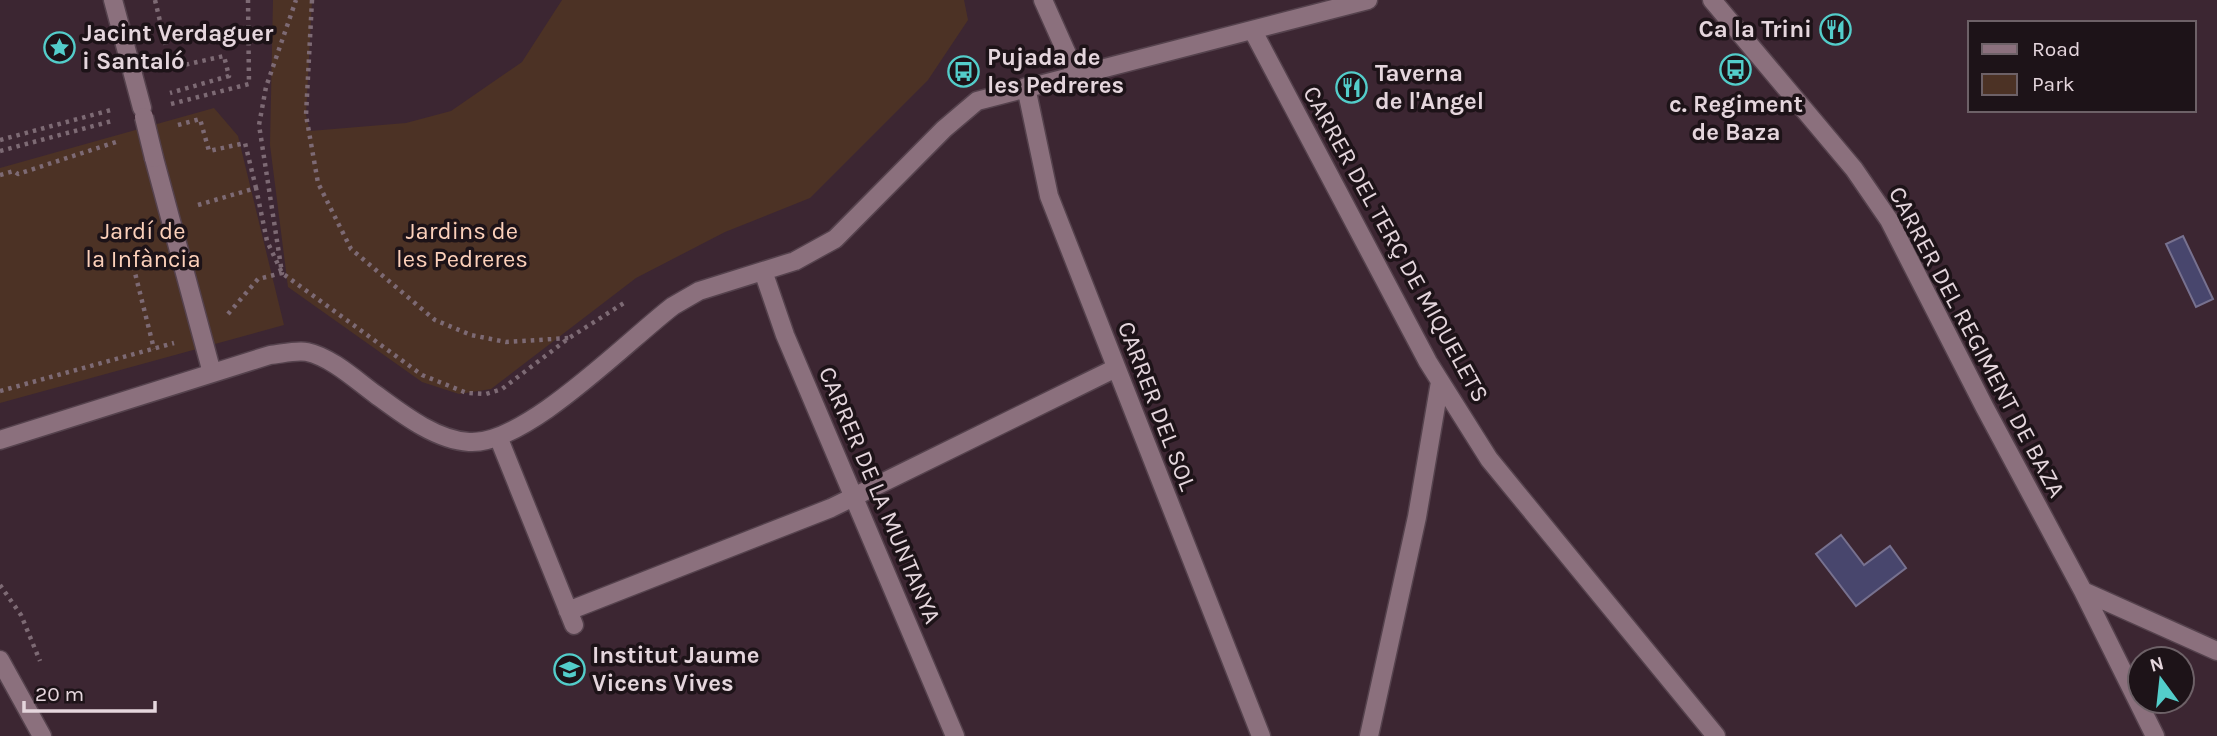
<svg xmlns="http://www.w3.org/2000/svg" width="2217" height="736" font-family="Karla,sans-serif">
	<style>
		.green { fill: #4c3225 }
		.water { fill: #48466d; stroke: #77718f; stroke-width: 2 }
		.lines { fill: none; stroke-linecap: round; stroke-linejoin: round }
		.street-casing { stroke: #55424d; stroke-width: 21 }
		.path { stroke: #7d6a74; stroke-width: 4.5; stroke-dasharray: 3.5 5; stroke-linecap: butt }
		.street { stroke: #8b707d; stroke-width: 18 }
		.street-bridge-casing { stroke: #55424d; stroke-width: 21; stroke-linecap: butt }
		.street-bridge { stroke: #8b707d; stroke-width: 18 }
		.labels { text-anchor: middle; stroke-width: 7; stroke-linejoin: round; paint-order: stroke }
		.poi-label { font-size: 24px; font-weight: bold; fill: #e5d6dd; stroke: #1d1318; text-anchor: start }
		.park-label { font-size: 24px; fill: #fcd0ba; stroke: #1d1318 }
		.street-label { font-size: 24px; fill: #e5d6dd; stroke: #1d1318 }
	</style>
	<rect width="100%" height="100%" fill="#3c2632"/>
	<path class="green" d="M273,0H312L306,115L310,131L406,123L451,111L522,62L562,0H964L968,20L928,80L810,198L725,232L636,278L491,389L459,394L422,382L288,287L270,145Z
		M214,108L238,136L284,325L0,403V168Z"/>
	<path class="water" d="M2183,236L2213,299L2196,307L2166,244Z
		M1841,535L1864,565L1890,546L1906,568L1856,606L1816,554Z"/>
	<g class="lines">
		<defs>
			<path id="street" d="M113,0L142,108
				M1043,0L1076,74
				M1712,0L1854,169L1889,220L1985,408L2083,591L2155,736
				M1253,31L1428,362L1489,459L1716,736
				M1026,87L1049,196L1261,736
				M154,158L212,373
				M763,271L785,335L955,736
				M499,439L574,625
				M0,440L270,355C281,354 296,350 307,352C331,357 356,380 375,394C401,413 435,440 469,442C525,446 627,341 673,306L699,291L795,261L835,239L944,129L977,101L1368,0
				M2083,591L2217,651
				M568,611L831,508L1116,368
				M0,660L42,736
				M1369,736L1417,517L1440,382"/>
		</defs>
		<use href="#street" class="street-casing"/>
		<path class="path" d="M155,0L171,68L224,56L229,76L170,93
			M312,0L306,115L318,183L351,249L435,320L471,335L506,342L569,338
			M171,104L249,84L248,0
			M178,125L200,119L209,151L245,143L256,188
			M0,140L111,110
			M0,151L112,121
			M0,175L14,171L18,174L119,141
			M198,205L256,188L267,241L282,273L422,375L467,393L486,394L502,389L569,338L627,301
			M147,265L144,258L132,261L154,349
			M228,314L258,279L282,273L259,125L266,87L296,0
			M0,391L174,343
			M0,585L21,615L40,661"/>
		<use href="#street" class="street"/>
		<defs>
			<path id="street-bridge" d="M144,117L154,158"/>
		</defs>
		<use href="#street-bridge" class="street-bridge-casing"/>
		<use href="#street-bridge" class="street-bridge"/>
	</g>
	<defs>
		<symbol id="restaurant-ring" viewBox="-11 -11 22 22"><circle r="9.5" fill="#1d1318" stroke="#53cdca" stroke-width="1.5"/><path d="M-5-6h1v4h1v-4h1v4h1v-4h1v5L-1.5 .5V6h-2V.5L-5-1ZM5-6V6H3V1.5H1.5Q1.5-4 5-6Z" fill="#53cdca"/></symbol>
		<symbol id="sight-ring" viewBox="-11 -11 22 22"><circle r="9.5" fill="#1d1318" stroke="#53cdca" stroke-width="1.5"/><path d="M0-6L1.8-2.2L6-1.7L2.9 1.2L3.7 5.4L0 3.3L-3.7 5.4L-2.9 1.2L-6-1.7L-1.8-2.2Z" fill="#53cdca"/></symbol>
		<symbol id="bus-ring" viewBox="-11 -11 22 22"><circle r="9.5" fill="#1d1318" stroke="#53cdca" stroke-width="1.5"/><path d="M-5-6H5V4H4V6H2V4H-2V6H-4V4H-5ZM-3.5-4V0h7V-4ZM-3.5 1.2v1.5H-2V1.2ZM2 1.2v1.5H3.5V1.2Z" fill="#53cdca"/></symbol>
		<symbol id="school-ring" viewBox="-11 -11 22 22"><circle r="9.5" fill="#1d1318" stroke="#53cdca" stroke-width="1.5"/><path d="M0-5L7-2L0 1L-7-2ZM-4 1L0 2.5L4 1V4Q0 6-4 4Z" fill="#53cdca"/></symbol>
	</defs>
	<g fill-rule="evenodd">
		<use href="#restaurant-ring" x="1818" y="12" width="35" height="35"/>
		<use href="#sight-ring" x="42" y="30" width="35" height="35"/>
		<use href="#bus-ring" x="1718" y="52" width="35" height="35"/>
		<use href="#bus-ring" x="946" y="54" width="35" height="35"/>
		<use href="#restaurant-ring" x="1334" y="70" width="35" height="35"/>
		<use href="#school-ring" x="552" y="652" width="35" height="35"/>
	</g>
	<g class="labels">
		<g class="poi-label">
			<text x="1812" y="37" text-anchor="end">Ca la Trini</text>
			<text x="82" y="41">Jacint Verdaguer<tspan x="82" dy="28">i Santaló</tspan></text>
			<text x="987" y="65">Pujada de<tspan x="987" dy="28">les Pedreres</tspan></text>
			<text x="1375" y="81">Taverna<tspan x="1375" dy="28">de l'Angel</tspan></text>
			<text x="1736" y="112" text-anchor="middle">c. Regiment<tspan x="1736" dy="28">de Baza</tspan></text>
			<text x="592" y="663">Institut Jaume<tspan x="592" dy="28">Vicens Vives</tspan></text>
		</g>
		<g class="park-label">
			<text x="143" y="239">Jardí de<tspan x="143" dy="28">la Infància</tspan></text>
			<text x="462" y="239">Jardins de<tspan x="462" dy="28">les Pedreres</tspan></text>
		</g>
		<g class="street-label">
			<text transform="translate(1396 244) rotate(61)" y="8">CARRER DEL TERÇ DE MIQUELETS</text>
			<text transform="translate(1977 342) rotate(62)" y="8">CARRER DEL REGIMENT DE BAZA</text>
			<text transform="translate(1157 406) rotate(69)" y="8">CARRER DEL SOL</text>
			<text transform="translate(880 495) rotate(67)" y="8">CARRER DE LA MUNTANYA</text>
		</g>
	</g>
	<rect x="1968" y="21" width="228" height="91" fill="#1d1318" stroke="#6d6167" stroke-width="2"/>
	<rect x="1982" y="44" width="35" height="10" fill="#8b707d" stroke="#6d6167" stroke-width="2"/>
	<text x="2032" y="56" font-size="21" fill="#e5d6dd">Road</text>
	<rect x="1982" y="74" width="35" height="21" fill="#4c3225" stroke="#6d6167" stroke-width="2"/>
	<text x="2032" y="91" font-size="21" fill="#e5d6dd">Park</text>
	<g transform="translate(2161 680) rotate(345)"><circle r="33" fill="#1d1318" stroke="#6d6167" stroke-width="2"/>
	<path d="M0-5L12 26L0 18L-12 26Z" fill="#53cdca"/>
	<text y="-10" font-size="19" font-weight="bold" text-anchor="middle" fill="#e5d6dd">N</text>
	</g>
	<path d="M24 701v10h131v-10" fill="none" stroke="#e5d6dd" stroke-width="3.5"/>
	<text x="35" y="701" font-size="21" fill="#e5d6dd" stroke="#1d1318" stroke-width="5" paint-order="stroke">20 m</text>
</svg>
